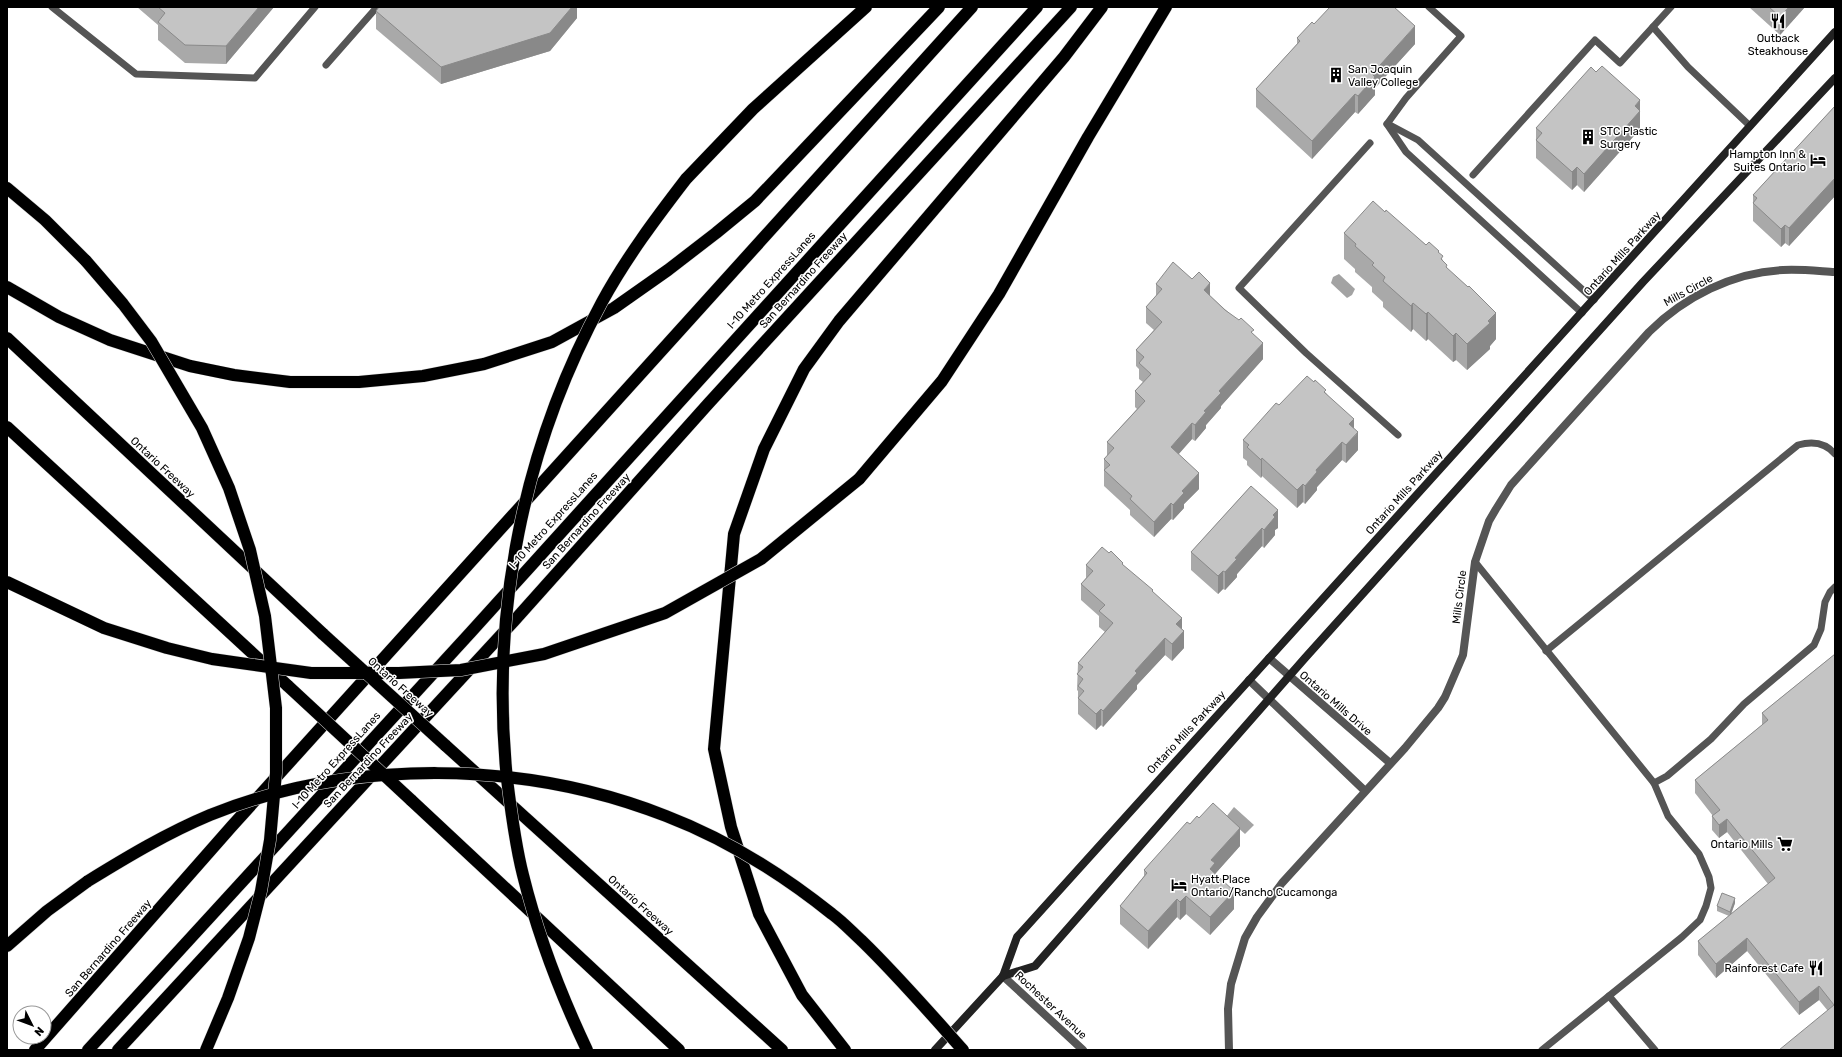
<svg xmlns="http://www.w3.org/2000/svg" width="1842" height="1057" font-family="Rubik,sans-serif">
  <rect width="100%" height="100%" fill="#fff"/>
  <!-- water -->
  <g fill="#a3a3a3">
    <polygon points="1339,274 1355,289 1352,295 1347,298 1331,283 1333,277"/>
    <polygon points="1234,807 1254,825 1245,834 1226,817"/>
  </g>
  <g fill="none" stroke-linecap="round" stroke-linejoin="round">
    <defs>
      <g id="highway">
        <polyline points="686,179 753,109 866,7"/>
        <polyline points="7,188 45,220 86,261"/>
        <polyline points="7,287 59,317 110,340 190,366 234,375 290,382 359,382 423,376 484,364 552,342 614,308 668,270 716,233 755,201 939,7"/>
        <polyline points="7,338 323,634"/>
        <polyline points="7,427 288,686"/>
        <polyline points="859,479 942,381 999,294 1088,137 1166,7"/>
        <polyline points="445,745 782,1050"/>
        <polyline points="411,800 679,1050"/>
        <polyline points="7,946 47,911 88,881"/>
        <polyline points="35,1050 232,826 972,7"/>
        <polyline points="88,1050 471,632 1037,7"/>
        <polyline points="118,1050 514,621 708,404 1071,7"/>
        <polyline points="845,1050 802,995 759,914 731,827 714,749 734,534 764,449 804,369 839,321 1064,57 1102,7"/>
      </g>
    </defs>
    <!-- highway casing -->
    <use href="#highway" stroke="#dbdbdb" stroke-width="13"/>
    <!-- lane -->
    <g stroke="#555" stroke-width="7">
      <polyline points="52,7 136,74 255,78 315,7"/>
      <polyline points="1653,27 1688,67 1750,126"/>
      <polyline points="326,65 377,7"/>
      <polyline points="1387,124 1406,152 1582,313"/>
      <polyline points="1387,124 1406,98 1461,36 1429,7"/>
      <polyline points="1388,124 1418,140 1594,300"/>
      <polyline points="1370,143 1239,288 1306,353 1398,435"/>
      <polyline points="1473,175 1595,40 1620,63 1671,7"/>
      <polyline points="1475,562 1654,783 1668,816 1699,854 1709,877 1711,888 1706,906 1700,920 1682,937 1542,1050"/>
      <path d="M1546,651L1798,445C1812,441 1825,442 1835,454"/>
      <polyline points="1654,783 1667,776 1711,739 1744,704 1814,645 1821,629 1825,602 1830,592 1835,587"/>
      <polyline points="1609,996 1655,1050"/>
    </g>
    <!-- street -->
    <g stroke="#555" stroke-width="8">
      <polyline points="1269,658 1390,763"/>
      <polyline points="1249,680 1364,790"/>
      <polyline points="1003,976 1083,1050"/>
      <path d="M1229,1050L1228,1009L1231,984L1245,938L1257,917L1282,883L1405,748L1438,708L1445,697L1463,655L1475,562L1489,521L1496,509L1511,485L1649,332C1684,297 1733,272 1783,270C1800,269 1818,271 1835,272"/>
    </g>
    <!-- secondary -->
    <g stroke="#222" stroke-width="8">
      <polyline points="1003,976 1035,966 1305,658 1643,282 1835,78"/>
      <polyline points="935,1050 1003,976 1017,937 1835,32"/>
    </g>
    <!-- highway -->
    <use href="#highway" stroke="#000" stroke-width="12"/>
    <defs>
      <g id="highway-bridge">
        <polyline points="86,261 123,304 151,341 202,428 229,488 250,550 265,616 276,708 276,773 270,840 261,891 249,938 228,998 206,1050"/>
        <polyline points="7,582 104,628 167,648 212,659 311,673 399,673 461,670 544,654 665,613 761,559 859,479"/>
        <polyline points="323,634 445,745"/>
        <polyline points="288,686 411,800"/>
        <path d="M88,881C127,857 167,833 210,815C352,758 524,760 666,816C726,839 782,874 832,914C843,922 852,932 862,941C897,975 930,1013 963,1050"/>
        <path d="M587,1050C560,993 538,936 523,875C515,844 511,811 507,779C490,613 523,448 602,302C626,258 656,218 686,179"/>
      </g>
    </defs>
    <!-- highway-bridge casing -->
    <use href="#highway-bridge" stroke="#dbdbdb" stroke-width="13" stroke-linecap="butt"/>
    <!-- highway-bridge -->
    <use href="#highway-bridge" stroke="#000" stroke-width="12"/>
  </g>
  <!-- wall -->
  <g fill="#a9a9a9">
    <polygon points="137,7 274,7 226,64 185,63 158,40 158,25"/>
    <polygon points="577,7 577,18 550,51 441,84 376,29 376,11"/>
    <polygon points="1749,7 1805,7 1780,35"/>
    <polygon points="1314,24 1415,44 1375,88 1375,95 1358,114 1355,112 1312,159 1256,107 1256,89 1297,44 1297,38"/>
    <polygon points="1596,72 1640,100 1640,129 1584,192 1577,185 1572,190 1536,158 1536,128"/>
    <polygon points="1835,106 1835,196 1789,246 1785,243 1781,247 1753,221 1753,195"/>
    <polygon points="1385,212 1426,245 1439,253 1447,268 1496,339 1490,346 1490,349 1467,370 1456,360 1453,362 1428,339 1426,341 1413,329 1411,332 1383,307 1383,302 1372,292 1372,287 1355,272 1355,269 1344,259 1344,233"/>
    <polygon points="1156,284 1210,296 1254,335 1263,359 1221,406 1221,408 1206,425 1206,428 1195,441 1192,439 1178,454 1199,489 1184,504 1184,508 1173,520 1171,519 1154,537 1130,515 1130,510 1104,486 1104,459 1107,456 1107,442 1137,409 1135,407 1135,391 1143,382 1139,379 1139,369 1136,366 1136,350 1154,330 1146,323 1146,307 1156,296"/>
    <polygon points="1314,382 1326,393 1354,428 1358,450 1346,463 1342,460 1317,487 1317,490 1305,504 1303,502 1297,508 1262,476 1261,478 1247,465 1247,461 1243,458 1243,440 1279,405"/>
    <polygon points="1251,486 1278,528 1275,530 1275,535 1264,548 1262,546 1237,574 1237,577 1225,590 1223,589 1218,594 1191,570 1191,552"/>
    <polygon points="1086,565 1123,565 1153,593 1182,629 1184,648 1172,661 1165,655 1137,685 1137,689 1103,727 1101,725 1096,730 1078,714 1078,691 1077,690 1078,663 1105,632 1099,627 1099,616 1081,600 1081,584 1086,578"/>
    <polygon points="1835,654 1835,1050 1828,1011 1819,1000 1799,1015 1747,951 1716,978 1698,955 1698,941 1729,916 1717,911 1717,906 1735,903 1731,915 1768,884 1727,832 1719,838 1712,830 1712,816 1713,816 1695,793 1695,780 1762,725 1762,713"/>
    <polygon points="1199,818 1240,846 1215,874 1234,909 1210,935 1186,914 1180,920 1177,917 1148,949 1120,924 1120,906 1144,876 1144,870 1190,824"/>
  </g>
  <!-- shaded-wall -->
  <g fill="#898989">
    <polygon points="259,7 274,7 226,64 226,46"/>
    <polygon points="572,7 577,7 577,18 550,51 441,84 441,67"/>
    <polygon points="1789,7 1805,7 1780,35 1780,17"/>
    <polygon points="1415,26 1415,44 1375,88 1375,95 1358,114 1358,96 1372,74"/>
    <polygon points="1355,94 1355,112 1312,159 1312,141"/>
    <polygon points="1640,100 1640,129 1584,192 1584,174"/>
    <polygon points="1577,167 1577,185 1572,190 1572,172"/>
    <polygon points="1835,178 1835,196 1789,246 1789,228"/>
    <polygon points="1785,225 1785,243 1781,247 1781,229"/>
    <polygon points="1210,283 1210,299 1204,290"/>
    <polygon points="1413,303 1413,329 1411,332 1411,306"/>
    <polygon points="1428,312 1428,339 1426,341 1426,314"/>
    <polygon points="1496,313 1496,339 1490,346 1490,349 1467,370 1467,344"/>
    <polygon points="1456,333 1456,360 1453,362 1453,336"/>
    <polygon points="1263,343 1263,359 1221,406 1221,408 1206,425 1206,428 1195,441 1195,425 1204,411 1219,391"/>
    <polygon points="1354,419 1354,437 1358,432 1358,450 1346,463 1346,445 1349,424"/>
    <polygon points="1192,423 1192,439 1171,463 1171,447"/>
    <polygon points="1342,442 1342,460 1317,487 1317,490 1305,504 1305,486 1316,470"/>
    <polygon points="1262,458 1262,476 1261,478 1261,460"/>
    <polygon points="1199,473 1199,489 1184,504 1184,508 1173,520 1173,505 1182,491"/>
    <polygon points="1303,484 1303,502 1297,508 1297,490"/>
    <polygon points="1171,503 1171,519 1154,537 1154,522"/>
    <polygon points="1278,510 1278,528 1275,530 1275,535 1264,548 1264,530 1273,515"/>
    <polygon points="1262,528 1262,546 1237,574 1237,577 1225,590 1225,572 1235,558"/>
    <polygon points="1223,571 1223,589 1218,594 1218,576"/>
    <polygon points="1182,618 1182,633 1184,631 1184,648 1172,661 1172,644 1176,624"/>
    <polygon points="1165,638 1165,655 1137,685 1137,689 1103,727 1103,711 1135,671"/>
    <polygon points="1101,709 1101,725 1096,730 1096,714"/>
    <polygon points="1727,819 1727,832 1719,838 1719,825"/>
    <polygon points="1240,828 1240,846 1215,874 1210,869 1211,860"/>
    <polygon points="1234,891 1234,909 1210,935 1210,917"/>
    <polygon points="1186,896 1186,914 1180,920 1180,902"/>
    <polygon points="1735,898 1735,903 1730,916 1730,912"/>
    <polygon points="1177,899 1177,917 1148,949 1148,931"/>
    <polygon points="1747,938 1747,951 1716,978 1716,964"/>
    <polygon points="1819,986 1819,1000 1799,1015 1799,1002"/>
  </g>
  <!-- building -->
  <g fill="#c4c4c4" stroke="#898989">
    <polygon points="158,7 259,7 226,46 185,45 158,22 165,13"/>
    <polygon points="379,7 572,7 550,33 441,67 376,11"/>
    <polygon points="1330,7 1394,7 1415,26 1372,74 1375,77 1358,96 1355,94 1312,141 1256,89 1300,41 1297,38 1312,22 1314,24"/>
    <polygon points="1769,7 1789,7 1780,17"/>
    <polygon points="1602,66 1640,100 1635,106 1640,111 1584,174 1577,167 1572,172 1536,140 1542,133 1536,128 1591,67 1596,72"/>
    <polygon points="1835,106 1835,178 1789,228 1785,225 1781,229 1753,203 1757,198 1753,195"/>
    <polygon points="1373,201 1385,212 1386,210 1426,245 1429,242 1439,251 1438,252 1443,256 1441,259 1447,265 1446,267 1468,287 1469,286 1496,313 1488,321 1490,323 1467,344 1456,333 1453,336 1428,312 1426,314 1413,303 1411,306 1383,281 1385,277 1372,265 1374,263 1355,246 1356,244 1344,233"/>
    <polygon points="1173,262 1192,279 1199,272 1210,283 1204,290 1225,310 1239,320 1241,318 1254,330 1251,332 1263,343 1219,391 1221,393 1204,411 1206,412 1195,425 1192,423 1171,447 1199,473 1182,491 1184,493 1173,505 1171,503 1154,522 1130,499 1132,496 1104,470 1110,465 1104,459 1114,448 1107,442 1145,401 1135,391 1151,374 1139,363 1144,357 1136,350 1162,322 1146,307 1162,289 1156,284"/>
    <polygon points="1307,376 1314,382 1315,380 1326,390 1324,392 1354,419 1349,424 1358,432 1346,445 1342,442 1316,470 1317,472 1305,486 1303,484 1297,490 1262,458 1261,460 1247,447 1249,445 1243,440 1276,403 1279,405"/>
    <polygon points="1251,486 1278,510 1273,515 1275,517 1264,530 1262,528 1235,558 1237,559 1225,572 1223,571 1218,576 1191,552"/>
    <polygon points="1102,547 1109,553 1111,551 1123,563 1122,564 1153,590 1152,591 1182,618 1176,624 1184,631 1172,644 1165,638 1135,671 1137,673 1103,711 1101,709 1096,714 1078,698 1084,691 1078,686 1083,679 1077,674 1083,667 1078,663 1113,623 1099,611 1105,605 1081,584 1093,571 1086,565"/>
    <polygon points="1835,654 1835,1050 1779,1050 1834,1005 1819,986 1799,1002 1747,938 1716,964 1698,941 1775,878 1727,819 1719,825 1712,816 1720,810 1695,780 1768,720 1762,713"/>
    <polygon points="1213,803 1240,828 1211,860 1215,863 1210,869 1234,891 1210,917 1186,896 1180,902 1177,899 1148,931 1120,906 1147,873 1144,870 1187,822 1190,824 1197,816 1199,818"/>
    <polygon points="1722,893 1735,898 1730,912 1717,906"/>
  </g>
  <!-- icons -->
  <defs>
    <symbol id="restaurant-bare" viewBox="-9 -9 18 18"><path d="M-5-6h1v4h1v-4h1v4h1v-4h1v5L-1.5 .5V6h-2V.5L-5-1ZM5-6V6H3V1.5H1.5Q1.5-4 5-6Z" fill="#000" stroke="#fff" stroke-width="2.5" paint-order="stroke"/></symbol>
    <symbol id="building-bare" viewBox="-9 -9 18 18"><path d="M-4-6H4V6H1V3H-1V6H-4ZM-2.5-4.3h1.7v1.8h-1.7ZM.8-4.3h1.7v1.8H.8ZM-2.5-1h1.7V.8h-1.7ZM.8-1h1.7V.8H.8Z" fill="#000" stroke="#fff" stroke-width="2.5" paint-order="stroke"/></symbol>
    <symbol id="hotel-bare" viewBox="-9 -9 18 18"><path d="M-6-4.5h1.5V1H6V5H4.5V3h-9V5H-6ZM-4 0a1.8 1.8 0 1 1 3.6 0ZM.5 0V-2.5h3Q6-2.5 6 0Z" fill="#000" stroke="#fff" stroke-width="2.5" paint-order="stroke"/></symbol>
    <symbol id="supermarket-bare" viewBox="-9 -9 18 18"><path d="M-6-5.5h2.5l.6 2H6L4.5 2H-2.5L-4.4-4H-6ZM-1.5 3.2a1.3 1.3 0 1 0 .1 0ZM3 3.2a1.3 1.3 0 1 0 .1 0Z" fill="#000" stroke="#fff" stroke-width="2.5" paint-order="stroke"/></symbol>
  </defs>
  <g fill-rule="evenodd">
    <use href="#restaurant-bare" x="1767" y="10" width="22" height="22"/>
    <use href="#building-bare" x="1325" y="64" width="22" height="22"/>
    <use href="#building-bare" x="1577" y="126" width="22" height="22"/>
    <use href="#hotel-bare" x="1807" y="149" width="22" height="22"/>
    <use href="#supermarket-bare" x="1774" y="833" width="22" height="22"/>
    <use href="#hotel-bare" x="1168" y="874" width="22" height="22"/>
    <use href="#restaurant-bare" x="1805" y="957" width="22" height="22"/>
  </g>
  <g text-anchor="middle" stroke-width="3" stroke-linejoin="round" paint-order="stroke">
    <!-- poi labels -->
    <g font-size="11" fill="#000" stroke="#fff" text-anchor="start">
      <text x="1778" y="42" text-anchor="middle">Outback<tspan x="1778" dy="13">Steakhouse</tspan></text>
      <text x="1348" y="73">San Joaquin<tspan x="1348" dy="13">Valley College</tspan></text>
      <text x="1600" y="135">STC Plastic<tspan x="1600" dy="13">Surgery</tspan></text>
      <text x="1806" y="158" text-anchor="end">Hampton Inn &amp;<tspan x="1806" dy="13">Suites Ontario</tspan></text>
      <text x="1773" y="848" text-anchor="end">Ontario Mills</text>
      <text x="1191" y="883">Hyatt Place<tspan x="1191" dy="13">Ontario/Rancho Cucamonga</tspan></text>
      <text x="1804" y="972" text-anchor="end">Rainforest Cafe</text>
    </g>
    <!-- street labels -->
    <g font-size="11" fill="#000" stroke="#fff">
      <text transform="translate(1622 253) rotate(-48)" y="4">Ontario Mills Parkway</text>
      <text transform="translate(771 280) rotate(-48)" y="4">I-10 Metro ExpressLanes</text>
      <text transform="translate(803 280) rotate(-48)" y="4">San Bernardino Freeway</text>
      <text transform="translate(1688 290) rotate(-29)" y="4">Mills Circle</text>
      <text transform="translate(163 467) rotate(43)" y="4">Ontario Freeway</text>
      <text transform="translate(1404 492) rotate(-48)" y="4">Ontario Mills Parkway</text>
      <text transform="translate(553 520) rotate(-48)" y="4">I-10 Metro ExpressLanes</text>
      <text transform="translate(586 521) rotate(-48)" y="4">San Bernardino Freeway</text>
      <text transform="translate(1459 597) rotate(-83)" y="4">Mills Circle</text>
      <text transform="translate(401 687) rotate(42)" y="4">Ontario Freeway</text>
      <text transform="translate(1336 703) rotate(41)" y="4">Ontario Mills Drive</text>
      <text transform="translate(1186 732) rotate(-47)" y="4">Ontario Mills Parkway</text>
      <text transform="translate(336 760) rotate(-48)" y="4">I-10 Metro ExpressLanes</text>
      <text transform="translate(368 760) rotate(-47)" y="4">San Bernardino Freeway</text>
      <text transform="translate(641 905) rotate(42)" y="4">Ontario Freeway</text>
      <text transform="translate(108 948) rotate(-49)" y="4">San Bernardino Freeway</text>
      <text transform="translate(1051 1005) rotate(43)" y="4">Rochester Avenue</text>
    </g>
  </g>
  <!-- border -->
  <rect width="1842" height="1057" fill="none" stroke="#000000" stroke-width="16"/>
  <!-- north arrow -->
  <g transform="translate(32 1025) rotate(132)"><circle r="19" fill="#ffffff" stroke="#999999"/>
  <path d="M0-3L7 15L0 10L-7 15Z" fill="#000000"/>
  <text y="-6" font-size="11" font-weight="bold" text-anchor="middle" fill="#000000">N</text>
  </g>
</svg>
